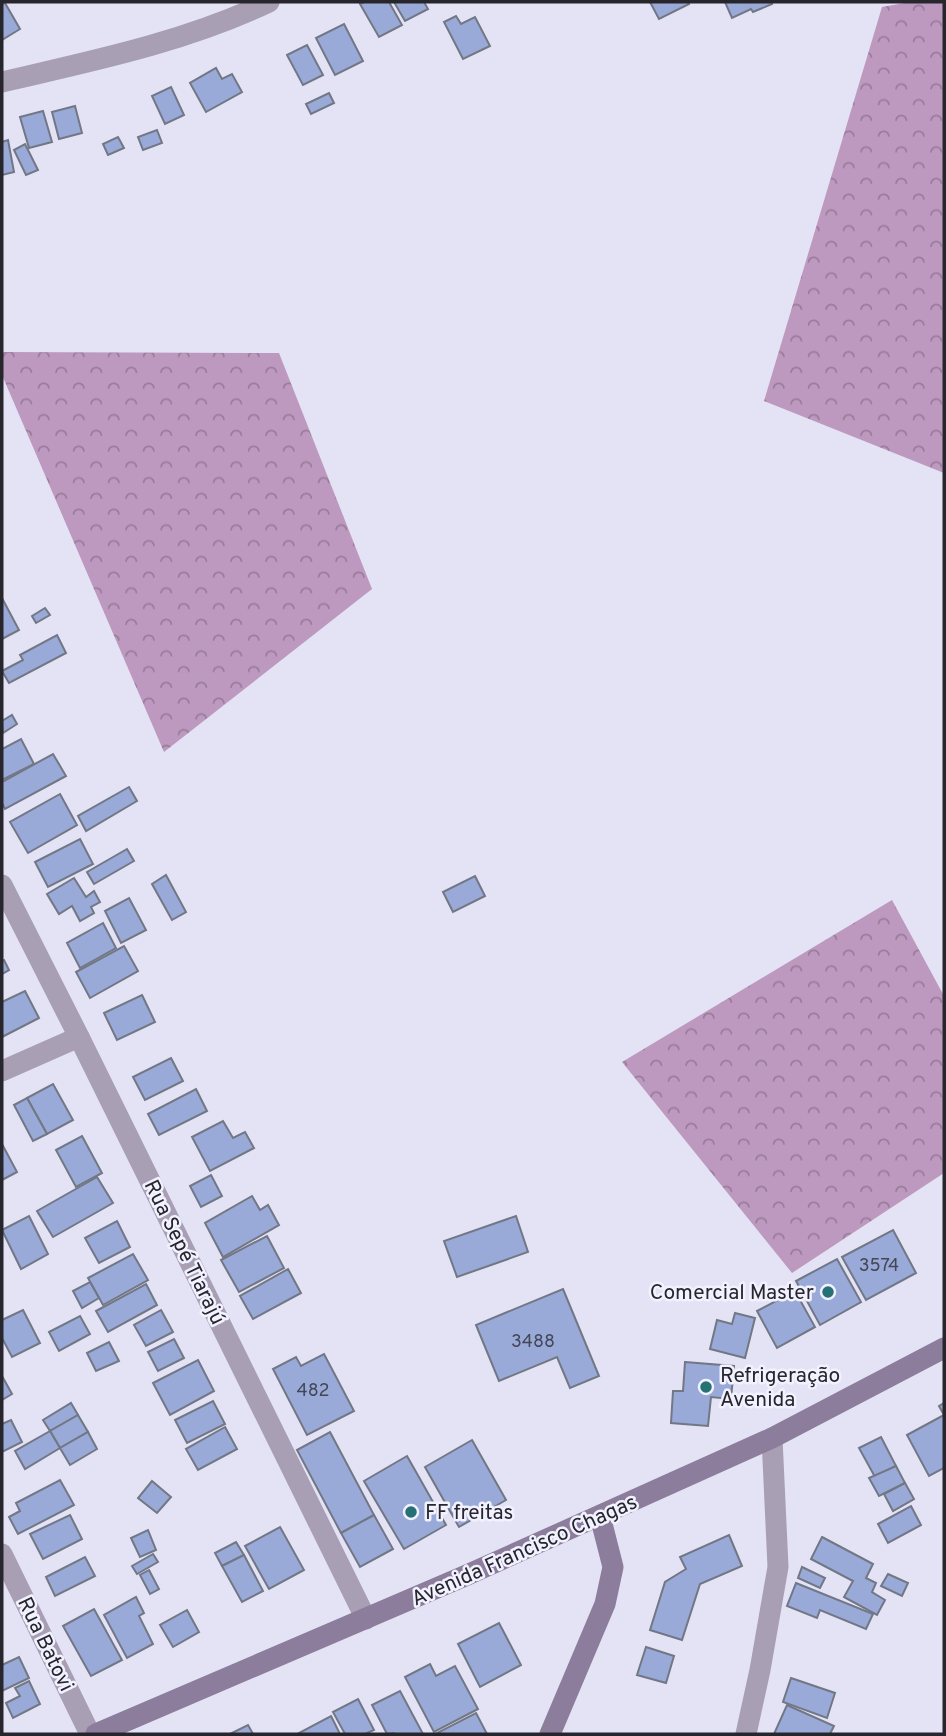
<svg xmlns="http://www.w3.org/2000/svg" width="946" height="1736" font-family="Overpass,sans-serif">
  <defs>
    <pattern id="forest-crowns" width="20" height="18" patternUnits="userSpaceOnUse" patternTransform="scale(1.75)"><rect width="20" height="18" fill="#bd98bf"/><path d="M2 6a3 3 0 1 1 6 0M12 15a3 3 0 1 1 6 0" fill="none" stroke="#997c9b"/></pattern>
  </defs>
  <rect width="100%" height="100%" fill="#e4e3f5"/>
  <!-- forest -->
  <g fill="url(#forest-crowns)">
    <polygon points="910,2 944,2 944,473 764,401 882,7"/>
    <polygon points="2,352 279,353 372,589 164,752 2,375"/>
    <polygon points="892,900 944,996 944,1173 792,1273 622,1062"/>
  </g>
  <!-- building -->
  <g fill="#9aaad8" stroke="#727785" stroke-width="2">
    <polygon points="364,2 389,2 402,25 379,37 360,4"/>
    <polygon points="394,2 424,2 428,9 405,21"/>
    <polygon points="650,2 688,2 689,4 659,19"/>
    <polygon points="725,2 771,2 772,4 753,12 751,9 732,18"/>
    <polygon points="5,3 20,29 2,40 2,4"/>
    <polygon points="456,16 461,24 475,17 490,46 463,59 444,22"/>
    <polygon points="344,24 363,61 335,75 316,38"/>
    <polygon points="307,45 323,75 303,85 287,55"/>
    <polygon points="216,68 222,79 232,74 242,92 206,112 190,83"/>
    <polygon points="171,87 184,115 165,124 152,96"/>
    <polygon points="329,93 334,103 311,114 306,104"/>
    <polygon points="75,106 82,133 59,139 52,112"/>
    <polygon points="43,111 52,142 29,148 20,117"/>
    <polygon points="157,130 162,143 143,150 138,137"/>
    <polygon points="118,137 124,148 108,155 103,144"/>
    <polygon points="8,140 14,172 2,175 2,142"/>
    <polygon points="25,144 38,170 26,175 14,150"/>
    <polygon points="2,598 19,630 2,639"/>
    <polygon points="45,608 50,615 36,623 32,616"/>
    <polygon points="57,635 66,653 9,683 2,671 23,660 20,655"/>
    <polygon points="12,715 17,724 3,733 2,721"/>
    <polygon points="21,739 34,764 2,780 2,749"/>
    <polygon points="53,754 66,776 5,809 2,803 2,782"/>
    <polygon points="129,787 137,801 86,831 78,816"/>
    <polygon points="60,794 77,825 28,853 10,822"/>
    <polygon points="80,839 93,864 48,887 35,862"/>
    <polygon points="127,849 134,861 94,884 87,872"/>
    <polygon points="166,875 186,912 172,920 152,884"/>
    <polygon points="475,876 485,896 453,912 443,892"/>
    <polygon points="74,878 86,897 94,891 100,902 91,907 94,913 80,921 72,906 59,914 47,894"/>
    <polygon points="129,898 146,930 121,943 105,911"/>
    <polygon points="103,923 116,948 80,968 67,943"/>
    <polygon points="124,946 138,971 90,998 76,972"/>
    <polygon points="4,960 9,970 2,974 2,961"/>
    <polygon points="25,991 39,1018 2,1037 2,1002"/>
    <polygon points="142,995 155,1022 117,1040 104,1013"/>
    <polygon points="171,1058 183,1081 145,1100 133,1077"/>
    <polygon points="53,1084 73,1120 47,1134 27,1098"/>
    <polygon points="196,1089 207,1111 159,1135 148,1114"/>
    <polygon points="27,1098 47,1134 33,1141 14,1105"/>
    <polygon points="223,1121 233,1138 245,1132 254,1148 210,1171 192,1137"/>
    <polygon points="82,1136 102,1173 76,1187 56,1150"/>
    <polygon points="2,1144 17,1172 2,1180"/>
    <polygon points="211,1175 222,1196 201,1207 190,1186"/>
    <polygon points="97,1177 113,1203 53,1237 37,1211"/>
    <polygon points="252,1196 260,1210 268,1205 279,1225 223,1257 205,1223"/>
    <polygon points="29,1216 48,1254 21,1269 2,1230"/>
    <polygon points="516,1216 528,1252 457,1277 444,1241"/>
    <polygon points="117,1221 130,1247 99,1263 85,1238"/>
    <polygon points="893,1230 916,1273 866,1300 842,1257"/>
    <polygon points="267,1236 284,1268 239,1292 221,1260"/>
    <polygon points="133,1254 148,1280 103,1305 88,1278"/>
    <polygon points="837,1259 861,1302 820,1325 796,1281"/>
    <polygon points="288,1269 301,1293 253,1319 240,1296"/>
    <polygon points="90,1282 99,1298 82,1308 73,1291"/>
    <polygon points="146,1284 157,1305 108,1332 96,1311"/>
    <polygon points="563,1289 599,1376 570,1388 557,1357 499,1381 476,1325"/>
    <polygon points="795,1291 815,1327 777,1348 757,1311"/>
    <polygon points="23,1310 40,1343 12,1357 2,1338 2,1320"/>
    <polygon points="161,1310 173,1332 146,1346 134,1325"/>
    <polygon points="735,1313 755,1318 745,1358 710,1349 717,1320 732,1324"/>
    <polygon points="80,1316 90,1334 59,1351 49,1332"/>
    <polygon points="174,1339 184,1358 158,1371 148,1352"/>
    <polygon points="109,1342 119,1361 96,1371 87,1353"/>
    <polygon points="324,1354 354,1411 307,1435 273,1369 296,1357 301,1366"/>
    <polygon points="198,1360 214,1391 170,1415 153,1383"/>
    <polygon points="685,1362 734,1366 731,1399 711,1397 708,1426 671,1423 673,1391 683,1391"/>
    <polygon points="2,1376 12,1394 2,1400"/>
    <polygon points="213,1401 225,1424 187,1443 175,1420"/>
    <polygon points="71,1403 78,1415 50,1431 43,1420"/>
    <polygon points="944,1403 944,1468 929,1476 907,1435 944,1415 939,1406"/>
    <polygon points="78,1415 88,1432 60,1448 50,1431"/>
    <polygon points="11,1420 22,1442 2,1452 2,1424"/>
    <polygon points="225,1427 237,1449 198,1470 186,1449"/>
    <polygon points="50,1431 60,1448 25,1469 15,1451"/>
    <polygon points="88,1432 97,1449 70,1465 60,1448"/>
    <polygon points="330,1432 374,1515 341,1533 297,1450"/>
    <polygon points="881,1437 896,1466 875,1477 859,1448"/>
    <polygon points="472,1440 506,1500 459,1527 425,1467"/>
    <polygon points="407,1456 446,1525 404,1549 364,1481"/>
    <polygon points="896,1466 905,1483 879,1496 869,1478"/>
    <polygon points="60,1480 74,1505 18,1534 9,1517 20,1511 16,1503"/>
    <polygon points="152,1481 171,1497 157,1513 138,1498"/>
    <polygon points="905,1483 914,1499 893,1511 884,1494"/>
    <polygon points="911,1506 921,1525 888,1543 878,1524"/>
    <polygon points="70,1515 82,1539 43,1559 30,1534"/>
    <polygon points="374,1515 393,1549 360,1567 341,1533"/>
    <polygon points="280,1527 304,1570 269,1589 245,1546"/>
    <polygon points="148,1530 156,1550 140,1557 131,1538"/>
    <polygon points="729,1535 742,1566 700,1584 682,1640 650,1630 665,1582 686,1569 680,1557"/>
    <polygon points="822,1537 873,1564 866,1578 876,1583 872,1592 885,1600 877,1615 844,1597 853,1581 811,1559"/>
    <polygon points="236,1542 244,1555 222,1566 215,1553"/>
    <polygon points="153,1554 158,1562 137,1574 132,1566"/>
    <polygon points="244,1555 263,1591 242,1602 222,1566"/>
    <polygon points="85,1557 95,1576 55,1596 46,1577"/>
    <polygon points="802,1567 825,1578 820,1588 798,1578"/>
    <polygon points="149,1570 159,1589 150,1594 140,1575"/>
    <polygon points="888,1574 908,1583 902,1596 881,1586"/>
    <polygon points="796,1583 873,1614 866,1629 820,1610 817,1618 787,1606"/>
    <polygon points="136,1597 144,1613 139,1616 153,1644 127,1658 104,1615"/>
    <polygon points="94,1609 122,1660 91,1676 63,1626"/>
    <polygon points="187,1610 199,1632 173,1647 160,1625"/>
    <polygon points="499,1623 521,1665 480,1687 458,1644"/>
    <polygon points="646,1647 674,1656 666,1683 637,1675"/>
    <polygon points="19,1657 29,1678 2,1691 2,1665"/>
    <polygon points="430,1664 436,1676 455,1666 478,1709 434,1732 405,1677"/>
    <polygon points="791,1678 835,1693 827,1718 783,1702"/>
    <polygon points="29,1681 40,1704 13,1718 6,1703 20,1696 15,1688"/>
    <polygon points="400,1691 423,1734 395,1734 394,1733 387,1734 372,1705"/>
    <polygon points="358,1699 374,1730 365,1734 345,1734 333,1712"/>
    <polygon points="787,1705 834,1726 830,1734 774,1734"/>
    <polygon points="476,1713 487,1734 437,1734 437,1733"/>
    <polygon points="331,1716 340,1734 300,1734 299,1733"/>
    <polygon points="248,1725 253,1734 230,1734"/>
  </g>
  <g fill="none" stroke-linecap="round" stroke-linejoin="round">
    <!-- street -->
    <g stroke="#a99fb4" stroke-width="21">
      <path d="M2,82C92,61 185,42 269,2"/>
      <polyline points="2,885 79,1037 366,1619"/>
      <polyline points="2,1071 79,1037"/>
      <polyline points="2,1554 90,1734"/>
      <polyline points="746,1734 760,1670 778,1567 772,1438"/>
    </g>
    <!-- secondary -->
    <g stroke="#8b7d9b" stroke-width="21">
      <polyline points="96,1734 467,1575 772,1438 944,1348"/>
      <polyline points="550,1734 605,1604 613,1567 600,1516"/>
    </g>
  </g>
  <!-- markers -->
  <g fill="#267174" stroke="#f2f1ff" stroke-width="2.5">
    <circle cx="828" cy="1292" r="7"/>
    <circle cx="706" cy="1387" r="7"/>
    <circle cx="411" cy="1512" r="7"/>
  </g>
  <g text-anchor="middle" stroke-width="5" stroke-linejoin="round" paint-order="stroke">
    <!-- number labels -->
    <g font-size="18" fill="#434757">
      <text x="879" y="1271">3574</text>
      <text x="533" y="1347">3488</text>
      <text x="313" y="1396">482</text>
    </g>
    <!-- street labels -->
    <g font-size="21" fill="#26262c" stroke="#f2f1ff">
      <text transform="translate(185 1252) rotate(64)" y="7">Rua Sepé Tiarajú</text>
      <text transform="translate(524 1550) rotate(-24)" y="7">Avenida Francisco Chagas</text>
      <text transform="translate(46 1644) rotate(64)" y="7">Rua Batovi</text>
    </g>
    <!-- poi labels -->
    <g font-size="21" fill="#26262c" stroke="#f2f1ff" text-anchor="start">
      <text x="814" y="1299" text-anchor="end">Comercial Master</text>
      <text x="720" y="1382">Refrigeração<tspan x="720" dy="24">Avenida</tspan></text>
      <text x="425" y="1519">FF freitas</text>
    </g>
  </g>
  <!-- border -->
  <rect width="946" height="1736" fill="none" stroke="#26262c" stroke-width="7"/>
</svg>
